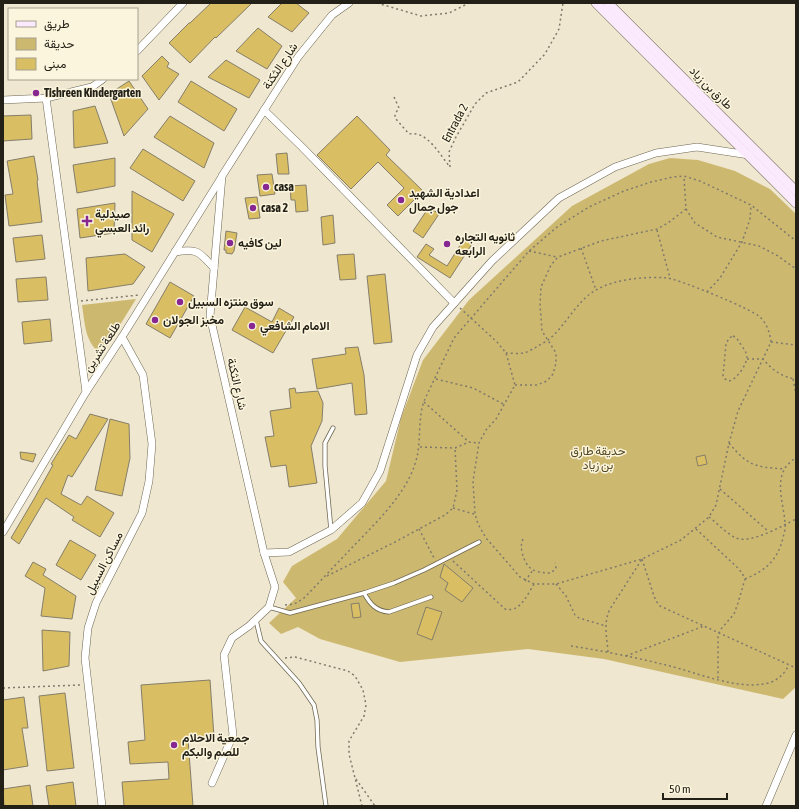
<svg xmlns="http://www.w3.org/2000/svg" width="799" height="809" font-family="'Asap Condensed',Vazirmatn,sans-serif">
  <rect width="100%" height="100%" fill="#efe7d0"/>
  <!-- green -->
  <g fill="#cdb870">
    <polygon points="670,158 698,160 735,171 770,189 796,214 796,687 783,699 604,659 528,649 400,662 320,639 298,627 281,634 269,623 296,598 283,582 292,566 337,539 386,481 401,418 423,360 469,300 572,206 649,164"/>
    <path d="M136,299L102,354C85,344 85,324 82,305Z"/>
  </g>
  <!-- building -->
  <g fill="#d9be63" stroke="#857e69">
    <polygon points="211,3 252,3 216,38 215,37 190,63 169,43 189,23 190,23"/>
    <polygon points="282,3 296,3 309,13 292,32 268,17"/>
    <polygon points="258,28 282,46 267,69 236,51"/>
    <polygon points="162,56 169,63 167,67 179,74 159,100 142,76"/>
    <polygon points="226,60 260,80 249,98 208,77"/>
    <polygon points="129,81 148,109 124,136 109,94"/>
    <polygon points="191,81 237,109 224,131 178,102"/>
    <polygon points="95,106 108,143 74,148 73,111"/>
    <polygon points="31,115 32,139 3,141 3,116"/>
    <polygon points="170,116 214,143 204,168 154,137"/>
    <polygon points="357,116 390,150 386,155 423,191 398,216 387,205 404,188 378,162 351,189 317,155"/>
    <polygon points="143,149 195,181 183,201 130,168"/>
    <polygon points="287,153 289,174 278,174 276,154"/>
    <polygon points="34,156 38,180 37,181 42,222 9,226 5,195 13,194 7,161"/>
    <polygon points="115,158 115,186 77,193 73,165"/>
    <polygon points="272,174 275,194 260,196 257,175"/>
    <polygon points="306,185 308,211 296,212 295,200 291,200 290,186"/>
    <polygon points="132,191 174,214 152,252 132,240"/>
    <polygon points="257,197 260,218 249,219 245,198"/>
    <polygon points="115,203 114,233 80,238 77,209"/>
    <polygon points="429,207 439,214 423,238 413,231"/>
    <polygon points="333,215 335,243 323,245 321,217"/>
    <polygon points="226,231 237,233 234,251 232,254 226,253 226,250 224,250"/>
    <polygon points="42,235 45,259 16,262 13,238"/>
    <polygon points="464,239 472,244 450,278 417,257 426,244 434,249 429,255 447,266"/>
    <polygon points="125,254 145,267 133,284 88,291 86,258"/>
    <polygon points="354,254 356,279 340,280 337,255"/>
    <polygon points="385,274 392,342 374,344 367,276"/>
    <polygon points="46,277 48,300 18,302 16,279"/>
    <polygon points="170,282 194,296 170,338 146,324"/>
    <polygon points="245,307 272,322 279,308 294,317 273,353 232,330"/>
    <polygon points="50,319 52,341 24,344 22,322"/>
    <polygon points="358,347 364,375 367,414 355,415 352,383 317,389 312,359 346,354 345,348"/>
    <polygon points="295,388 296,393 318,391 323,403 322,421 311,446 317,483 289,487 286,465 271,467 265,437 274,436 270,411 291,408 289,389"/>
    <polygon points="90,414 108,419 72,477 68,475 61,494 81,505 87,496 114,513 100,537 72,520 74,517 46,498 19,544 11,538 34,499 53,465 51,464 69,435 76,439"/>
    <polygon points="110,419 129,424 130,458 122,496 95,490"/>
    <polygon points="20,452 36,454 33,462 21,459"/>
    <polygon points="705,455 707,464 698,466 696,457"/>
    <polygon points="70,540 96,555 81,580 56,565"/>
    <polygon points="33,562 46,569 43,575 76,596 72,619 41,616 45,588 25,576"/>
    <polygon points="444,564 473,588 462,602 445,590 448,583 440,577"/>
    <polygon points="359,603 361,617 353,618 351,604"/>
    <polygon points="426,607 442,612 432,640 417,634"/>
    <polygon points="42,630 70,632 69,666 43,671"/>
    <polygon points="210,680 214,737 188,739 193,806 124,806 122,782 169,779 168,762 130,764 128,742 145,740 141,685"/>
    <polygon points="65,693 74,768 47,771 39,696"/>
    <polygon points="24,697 28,728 22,728 28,766 3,770 3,700"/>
    <polygon points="73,782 76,806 49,806 46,786"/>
    <polygon points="30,785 33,806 4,806 3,789"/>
  </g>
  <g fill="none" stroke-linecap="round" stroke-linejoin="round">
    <defs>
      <g id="lane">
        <polyline points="331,530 325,466 325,443 333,428"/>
        <path d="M364,593C370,604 376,611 389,612L431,597"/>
        <polyline points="269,607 290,613 364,593 394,583 424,570 479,542"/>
        <polyline points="256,620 261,641 299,683 314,705 317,720 318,747 326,806"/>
      </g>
      <g id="street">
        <polyline points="137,51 183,3"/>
        <polyline points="46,98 86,392"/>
        <polyline points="3,100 46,98 92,87 103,79"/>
        <polyline points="264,110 302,147 454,303"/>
        <path d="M175,252C198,248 199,252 214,268"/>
        <polyline points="3,532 86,392 122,337 221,178"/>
        <polyline points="264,553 289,552 331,530 362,503 380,471 417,355 433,327 492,261 559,198 615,167 656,153 697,147 749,155"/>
        <polyline points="212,783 233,735 224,655 232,638 249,626 269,607 275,587 264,553 210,316 222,176 298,57 332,15 349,3"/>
        <polyline points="102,806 85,658 88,628 96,603 142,513 149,481 152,444 143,375 122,337"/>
        <polyline points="766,806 796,735"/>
      </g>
      <g id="secondary">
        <polyline points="596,3 796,203"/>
        <polyline points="608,3 796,191"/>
      </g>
    </defs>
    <!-- lane casing -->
    <use href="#lane" stroke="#6d6752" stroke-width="5"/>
    <!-- street casing -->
    <use href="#street" stroke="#6d6752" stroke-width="8"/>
    <!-- secondary casing -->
    <use href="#secondary" stroke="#6d6752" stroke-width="10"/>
    <!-- path -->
    <g stroke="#7f7a6b" stroke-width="1.5" stroke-dasharray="2 3" stroke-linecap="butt">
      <polyline points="377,3 421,16 449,13 469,3"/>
      <path d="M394,97L399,108L395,114V118L409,134C427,130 440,155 450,167L449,152L456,137L475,104L486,93L518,82L545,54L559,29L563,3"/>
      <polyline points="686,209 695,223 717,237 759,246 778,256 796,269"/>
      <polyline points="657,230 670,278"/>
      <polyline points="581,248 596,290"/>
      <polyline points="529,251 557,257"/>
      <polyline points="707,292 720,278 742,242 750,219 751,205"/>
      <polyline points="81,301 139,295"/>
      <path d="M460,308L497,342L506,353L515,385L496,419L486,430L479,443L473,481L475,514L478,524L486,538L520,577L534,584H556L642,559L681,540L709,517L716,505L729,443L738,411L771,342C770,333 767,324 760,317C752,309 680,280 668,278C646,276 615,279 596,290C576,301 566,326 548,340C544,343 539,345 535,348C532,349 528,352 524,353C518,354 511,353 506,353"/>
      <path d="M733,336C737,338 739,341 741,345C744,349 746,352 747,356C747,365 737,379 729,381L725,379L723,376L726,344L729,338Z"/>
      <polyline points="771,342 796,345"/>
      <path d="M747,359H763C772,370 782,377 796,379"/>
      <polyline points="436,379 473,388 505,405"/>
      <polyline points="793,379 796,394"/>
      <polyline points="515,385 537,385 547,381 553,374 556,363 556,353 542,331 540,304 541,287 551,265 558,257 601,241 657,229 668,223 686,209 684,177"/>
      <polyline points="424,402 469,442"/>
      <path d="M729,443C748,466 755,467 784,469"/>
      <polyline points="420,447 455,448 469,442 479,443"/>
      <polyline points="720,489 768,531"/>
      <polyline points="453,508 474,514"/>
      <path d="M709,517C717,523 727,534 736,538C751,544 782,526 796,519"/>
      <polyline points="419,529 434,558"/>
      <polyline points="696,529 738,568 742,573 745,579 738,603 734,614 721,629 718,635 718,679"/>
      <path d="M523,539C521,544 521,547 522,552C526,569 534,573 551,573L556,568L555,563"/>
      <polyline points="642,559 654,596 656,601 660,606 796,668"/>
      <path d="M453,561L505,609C520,613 527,595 534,584"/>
      <polyline points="327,576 395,542 445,515 453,508 457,490 455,448"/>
      <path d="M745,579C766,570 777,561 783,538C784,533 786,528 785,523C784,506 776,486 784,470C786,465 792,461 796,457"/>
      <polyline points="525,581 533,570"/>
      <polyline points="556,584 566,596 575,615 579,618 606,626"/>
      <path d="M285,605L294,604L303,599C318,584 332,568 347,553C371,527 404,498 415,464C422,444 417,422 424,401L454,338L529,251L557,227L589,207L624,191L651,182L673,177L684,176L700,181L751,205L796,241"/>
      <path d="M571,646C604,651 638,658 670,666C697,673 736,689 763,684C775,683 784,675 789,665"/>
      <path d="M608,652C607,637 603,623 610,609L642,559"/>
      <polyline points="626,656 704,626"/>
      <polyline points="285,658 295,657 348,671 355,676 363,690 366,705 364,716 349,741 349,754 362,806"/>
      <polyline points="3,688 80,685"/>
      <polyline points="356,779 375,806"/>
    </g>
    <!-- lane -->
    <use href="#lane" stroke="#fff" stroke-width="3.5"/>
    <!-- street -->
    <use href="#street" stroke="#fff" stroke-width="7"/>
    <!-- secondary -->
    <use href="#secondary" stroke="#fbeafd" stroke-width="9"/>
  </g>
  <!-- markers -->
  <g fill="#872791" stroke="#fcf5dd" stroke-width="1.5">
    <circle cx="36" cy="93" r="4"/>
    <circle cx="266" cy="187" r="4"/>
    <circle cx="401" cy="200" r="4"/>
    <circle cx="253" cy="208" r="4"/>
    <path d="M85 215h4v4h4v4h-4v4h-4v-4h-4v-4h4z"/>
    <circle cx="230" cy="243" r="4"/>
    <circle cx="447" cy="244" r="4"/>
    <circle cx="180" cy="302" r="4"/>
    <circle cx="155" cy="320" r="4"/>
    <circle cx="252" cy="326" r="4"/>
    <circle cx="174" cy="745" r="4"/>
  </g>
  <g text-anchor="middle" stroke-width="3" stroke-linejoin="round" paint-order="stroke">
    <!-- street labels -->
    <g font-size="12" fill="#232017" stroke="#fcf5dd">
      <text transform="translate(280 66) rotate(-56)" y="4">شارع الثكنة</text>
      <text transform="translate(711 88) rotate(45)" y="4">طارق بن زياد</text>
      <text transform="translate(455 123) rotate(-62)" y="4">Entrada 2</text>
      <text transform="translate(102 347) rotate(-57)" y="4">طلعة تشرين</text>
      <text transform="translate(237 384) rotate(77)" y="4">شارع الثكنة</text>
      <text transform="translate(104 563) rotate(-63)" y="4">مساكن السبيل</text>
    </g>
    <!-- poi labels -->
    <g font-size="12" font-weight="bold" fill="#232017" stroke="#fcf5dd" text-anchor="start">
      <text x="44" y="97">Tishreen Kindergarten</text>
      <text x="274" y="191">casa</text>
      <text x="409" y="197">اعدادية الشهيد<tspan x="409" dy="14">جول جمال</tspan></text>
      <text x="261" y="212">casa 2</text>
      <text x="95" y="218">صيدلية<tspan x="95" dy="14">رائد العبسي</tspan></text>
      <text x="455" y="241">ثانويه التجاره<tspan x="455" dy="14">الرابعه</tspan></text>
      <text x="238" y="247">لين كافيه</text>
      <text x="188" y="306">سوق منتزه السبيل</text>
      <text x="163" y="324">مخبز الجولان</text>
      <text x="260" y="330">الامام الشافعي</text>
      <text x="182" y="742">جمعية الاحلام<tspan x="182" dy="14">للصم والبكم</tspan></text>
    </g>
    <!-- park labels -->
    <g font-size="12" fill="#524720" stroke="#fcf5dd">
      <text x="598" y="455">حديقة طارق<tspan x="598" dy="14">بن زياد</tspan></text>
    </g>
  </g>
  <!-- border -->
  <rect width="799" height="809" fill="none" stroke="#232017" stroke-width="8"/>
  <!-- legend -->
  <rect x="8" y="8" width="130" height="72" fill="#fcf5dd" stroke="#a5a08e"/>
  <rect x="16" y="21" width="20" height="6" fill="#fbeafd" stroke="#a5a08e"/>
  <text x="44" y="28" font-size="12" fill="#232017">طريق</text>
  <rect x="16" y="38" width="20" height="12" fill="#cdb870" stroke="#a5a08e"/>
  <text x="44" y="48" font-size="12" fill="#232017">حديقة</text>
  <rect x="16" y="58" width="20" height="12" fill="#d9be63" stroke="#a5a08e"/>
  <text x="44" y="68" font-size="12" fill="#232017">مبنى</text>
  <!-- scale -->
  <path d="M663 793v6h64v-6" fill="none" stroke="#232017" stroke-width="2"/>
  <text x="669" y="793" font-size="12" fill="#232017" stroke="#fcf5dd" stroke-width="3" paint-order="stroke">50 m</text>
</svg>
